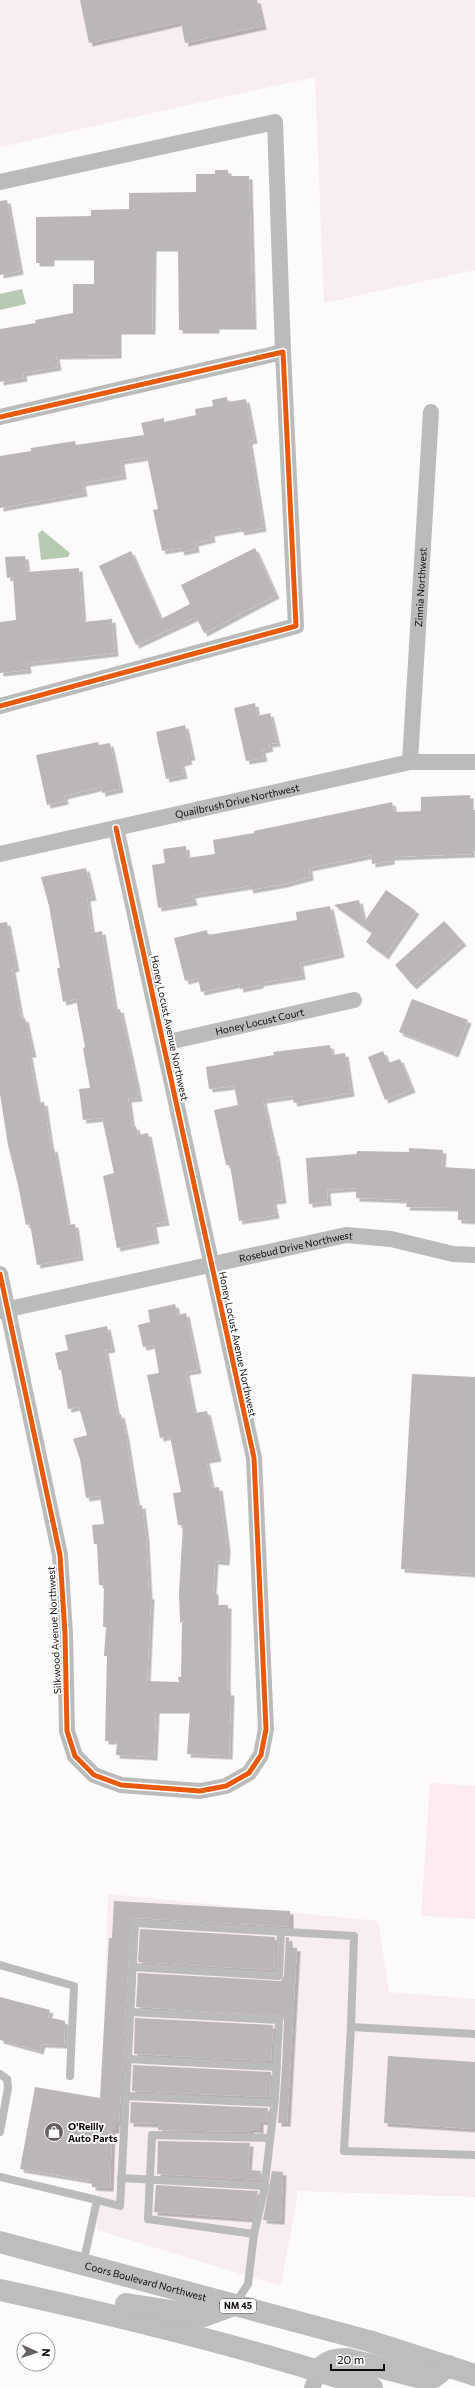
<svg xmlns="http://www.w3.org/2000/svg" width="475" height="2388" font-family="Commissioner,sans-serif">
  <defs>
    <filter id="shadow"><feDropShadow dx="3.5" dy="3.5" stdDeviation="0" flood-color="#0004"/></filter>
  </defs>
  <rect width="100%" height="100%" fill="#fcfafb"/>
  <!-- built -->
  <g fill="#f8edf0">
    <polygon points="0,0 475,0 475,270 324,303 315,77 0,147"/>
    <polygon points="108,1894 378,1921 389,1992 475,1999 475,2197 298,2191 281,2286 97,2230"/>
  </g>
  <!-- green -->
  <polygon fill="#fcebef" points="430,1783 475,1786 475,1919 421,1916"/>
  <!-- water -->
  <g fill="#b7cab2">
    <polygon points="22,289 26,304 0,310 0,294"/>
    <polygon points="42,530 70,553 68,557 41,560 38,534"/>
  </g>
  <!-- building -->
  <g fill="#bbb7b8" filter="url(#shadow)">
    <polygon points="80,0 257,0 263,26 185,43 181,22 89,43"/>
    <polygon points="215,170 228,170 229,176 249,176 253,326 216,326 216,330 179,330 178,248 153,248 152,331 118,331 118,355 56,356 58,367 23,373 24,378 0,382 0,329 36,323 35,320 73,313 73,284 94,284 94,257 51,257 51,263 36,263 36,217 91,216 91,210 129,209 129,193 196,192 196,174 215,174"/>
    <polygon points="7,200 20,271 0,275 0,201"/>
    <polygon points="227,397 228,402 246,399 254,440 249,441 263,528 241,532 240,528 211,533 212,539 195,543 196,549 181,552 180,548 162,551 153,510 158,509 147,457 121,461 123,476 82,483 84,493 0,508 0,456 31,451 31,448 75,441 76,445 144,435 141,423 164,418 164,422 196,415 195,409 213,406 212,400"/>
    <polygon points="255,548 276,595 204,633 196,617 136,645 99,566 131,551 161,619 190,604 181,585"/>
    <polygon points="25,556 27,572 79,568 83,622 112,619 115,653 27,663 28,670 0,673 0,622 16,620 13,577 7,578 5,557"/>
    <polygon points="255,703 257,716 270,713 277,743 269,744 270,748 262,750 264,758 246,761 234,708"/>
    <polygon points="185,725 192,757 188,757 189,761 181,763 184,775 166,779 156,732"/>
    <polygon points="98,742 99,745 110,743 120,789 102,793 101,787 64,796 65,801 47,805 36,755"/>
    <polygon points="470,795 470,810 475,810 475,847 471,847 471,854 391,857 391,861 372,864 371,855 309,868 310,877 284,884 250,890 249,886 192,895 194,902 158,908 152,865 165,863 163,849 186,846 187,858 215,854 213,840 254,833 254,831 392,802 394,812 421,811 421,797"/>
    <polygon points="86,868 93,897 87,898 92,933 102,931 115,1010 120,1009 136,1082 139,1098 128,1099 132,1127 136,1126 138,1135 148,1133 166,1222 153,1224 156,1240 117,1248 103,1176 114,1173 102,1118 83,1120 79,1089 90,1088 83,1048 85,1047 76,999 63,1002 57,968 60,968 49,906 41,877"/>
    <polygon points="386,890 416,911 385,956 366,942 372,933 334,905 359,900 364,922"/>
    <polygon points="330,906 341,954 300,963 302,976 260,983 260,985 240,989 239,984 201,992 198,978 185,981 174,938 207,930 208,935 297,920 296,912"/>
    <polygon points="444,921 463,942 413,986 395,965"/>
    <polygon points="7,922 16,968 12,969 21,1019 25,1018 33,1054 29,1054 38,1103 44,1102 51,1149 54,1148 68,1225 75,1224 80,1257 37,1265 30,1224 26,1225 18,1185 8,1145 0,1094 0,923"/>
    <polygon points="412,999 468,1020 455,1054 399,1032"/>
    <polygon points="330,1045 332,1055 345,1053 351,1093 294,1103 292,1096 263,1100 275,1153 276,1153 283,1200 273,1201 276,1215 239,1221 230,1165 226,1165 214,1110 238,1105 234,1086 209,1089 206,1067 274,1055 273,1052"/>
    <polygon points="383,1051 388,1063 400,1059 412,1089 385,1100 368,1057"/>
    <polygon points="409,1148 443,1150 442,1167 475,1169 475,1221 458,1220 458,1208 406,1207 407,1200 356,1198 356,1188 327,1190 328,1202 309,1204 306,1158 357,1154 357,1151 409,1152"/>
    <polygon points="175,1304 178,1315 186,1313 198,1370 186,1372 194,1413 207,1411 218,1458 206,1460 212,1488 219,1487 227,1547 226,1562 215,1561 213,1591 215,1591 215,1605 228,1605 227,1692 231,1692 229,1756 187,1754 190,1710 156,1710 154,1757 116,1755 117,1741 105,1741 107,1656 104,1656 106,1627 103,1627 104,1585 99,1585 97,1544 94,1544 92,1525 104,1524 100,1496 86,1498 80,1459 73,1439 87,1435 79,1407 68,1409 61,1370 59,1370 55,1353 68,1350 65,1335 107,1326 112,1349 105,1350 117,1415 121,1414 126,1437 137,1506 142,1505 146,1538 149,1596 151,1596 147,1681 179,1682 178,1677 181,1677 182,1622 180,1622 179,1592 183,1525 178,1525 173,1493 181,1492 170,1436 160,1438 147,1375 159,1373 154,1345 143,1347 138,1325 150,1322 148,1310"/>
    <polygon points="412,1374 475,1377 475,1574 401,1569"/>
    <polygon points="114,1901 290,1911 290,1927 135,1918 131,1920 119,2122 116,2122 116,2130 112,2130 110,2188 92,2187 92,2181 20,2169 35,2087 100,2098 109,1938 112,1938"/>
    <polygon points="140,1929 275,1937 274,1970 138,1962"/>
    <polygon points="286,1937 289,1938 289,1947 297,1948 287,2123 278,2123 282,2067 284,2020 282,2016 136,2007 138,1973 281,1981 284,1976"/>
    <polygon points="0,1997 50,2010 48,2017 65,2021 64,2045 42,2044 40,2051 0,2040"/>
    <polygon points="135,2018 273,2025 271,2061 134,2054"/>
    <polygon points="388,2056 475,2062 475,2129 384,2123"/>
    <polygon points="133,2065 271,2072 270,2097 132,2091"/>
    <polygon points="131,2102 268,2108 267,2122 260,2121 260,2130 251,2129 251,2132 158,2130 159,2124 130,2123"/>
    <polygon points="158,2141 250,2143 248,2170 261,2171 260,2180 157,2174"/>
    <polygon points="272,2171 283,2172 281,2221 263,2220"/>
    <polygon points="156,2185 258,2191 252,2219 154,2212"/>
  </g>
  <g fill="none" stroke-linecap="round" stroke-linejoin="round">
    <!-- lane -->
    <g stroke="#babbba" stroke-width="8">
      <polyline points="0,1965 74,1986 70,2076"/>
      <polyline points="133,1967 279,1976 281,1932"/>
      <polyline points="130,2012 279,2020 275,2098 264,2191 254,2234 248,2284 235,2304"/>
      <polyline points="351,2027 475,2034"/>
      <polyline points="128,2059 277,2067"/>
      <polyline points="0,2074 7,2079 8,2088 0,2132"/>
      <polyline points="126,2096 274,2103"/>
      <polyline points="0,2177 97,2200 83,2264"/>
      <polyline points="121,2178 265,2186"/>
      <polyline points="97,2200 120,2206 135,1923 354,1936 351,2027 344,2151 475,2155"/>
      <polyline points="254,2234 148,2219 152,2135 270,2138"/>
    </g>
    <!-- street -->
    <g stroke="#babbba" stroke-width="16">
      <polyline points="0,182 275,122 283,352"/>
      <polyline points="0,417 283,352 296,626 0,706"/>
      <path id="s1" d="M410,762L431,412"/>
      <path id="s2" d="M0,854L410,762H475"/>
      <path id="s3" d="M164,1043L354,1000"/>
      <polyline points="0,1274 60,1555 65,1634 67,1731 75,1756 94,1775 121,1785 200,1791 226,1786 249,1773 261,1755 266,1729 254,1458 116,828"/>
      <path id="s4" d="M0,1311L346,1235L391,1239L453,1254L475,1255"/>
      <polyline points="312,2388 319,2370"/>
    </g>
    <!-- primary -->
    <g stroke="#bcbebc" stroke-width="22">
      <path id="s5" d="M0,2242L369,2341L475,2375"/>
      <path d="M0,2290C125,2317 250,2348 372,2388"/>
      <polyline points="126,2304 204,2316 234,2305"/>
      <path d="M319,2370C327,2361 334,2359 347,2359L426,2379L434,2377L448,2366"/>
    </g>
    <defs>
      <g id="cycleway">
        <polyline points="0,417 283,352 296,626 0,706"/>
        <polyline points="0,1274 60,1555 65,1634 67,1731 75,1756 94,1775 121,1785 200,1791 226,1786 249,1773 261,1755 266,1729 254,1458 116,828"/>
      </g>
    </defs>
    <!-- cycleway casing -->
    <use href="#cycleway" stroke="#fff" stroke-width="8"/>
    <!-- cycleway -->
    <use href="#cycleway" stroke="#e8590c" stroke-width="5"/>
  </g>
  <!-- icons -->
  <defs>
    <symbol id="shop-disc" viewBox="-11 -11 22 22"><circle r="9.5" fill="#645f60" stroke="#fff"/><path d="M-5-2.5h2.3a2.7 3.5 0 0 1 5.4 0H5L5.5 6h-11ZM-1.5-2.5h3a1.5 2.3 0 0 0-3 0Z" fill="#fff"/></symbol>
  </defs>
  <g fill-rule="evenodd">
    <use href="#shop-disc" x="43" y="2121" width="22" height="22"/>
  </g>
  <g text-anchor="middle" stroke-width="3.5" stroke-linejoin="round" paint-order="stroke">
    <!-- shield labels -->
    <rect fill="#fff" stroke="#595456" stroke-width="1" x="220" y="2299" width="36" height="14" rx="3"/>
    <g font-size="9" font-weight="bold" fill="#120b0d">
      <text x="238" y="2309">NM 45</text>
    </g>
    <!-- street labels -->
    <g font-size="10" fill="#120b0d" stroke="#fff">
      <text dy="4" stroke="none"><textPath href="#s1" startOffset="175">Zinnia Northwest</textPath></text>
      <text dy="4" stroke="none"><textPath href="#s2" startOffset="243">Quailbrush Drive Northwest</textPath></text>
      <text dy="4" stroke="none"><textPath href="#s3" startOffset="98">Honey Locust Court</textPath></text>
      <text transform="translate(170 1028) rotate(78)" y="4">Honey Locust Avenue Northwest</text>
      <text dy="4" stroke="none"><textPath href="#s4" startOffset="303">Rosebud Drive Northwest</textPath></text>
      <text transform="translate(238 1344) rotate(78)" y="4">Honey Locust Avenue Northwest</text>
      <text transform="translate(54 1630) rotate(-93)" y="4">Silkwood Avenue Northwest</text>
      <text dy="4" stroke="none"><textPath href="#s5" startOffset="151">Coors Boulevard Northwest</textPath></text>
    </g>
    <!-- poi labels -->
    <g font-size="10" font-weight="bold" fill="#120b0d" stroke="#fff" text-anchor="start">
      <text x="68" y="2130">O'Reilly<tspan x="68" dy="12">Auto Parts</tspan></text>
    </g>
  </g>
  <!-- north arrow -->
  <g transform="translate(36 2352) rotate(93)"><circle r="19" fill="#ffffff" stroke="#a09d9e"/>
  <path d="M0-3L7 15L0 10L-7 15Z" fill="#645f60"/>
  <text y="-6" font-size="11" font-weight="bold" text-anchor="middle" fill="#120b0d">N</text>
  </g>
  <!-- scale -->
  <path d="M331 2364v6h53v-6" fill="none" stroke="#120b0d" stroke-width="2"/>
  <text x="337" y="2364" font-size="12" fill="#120b0d" stroke="#ffffff" stroke-width="3" paint-order="stroke">20 m</text>
</svg>
